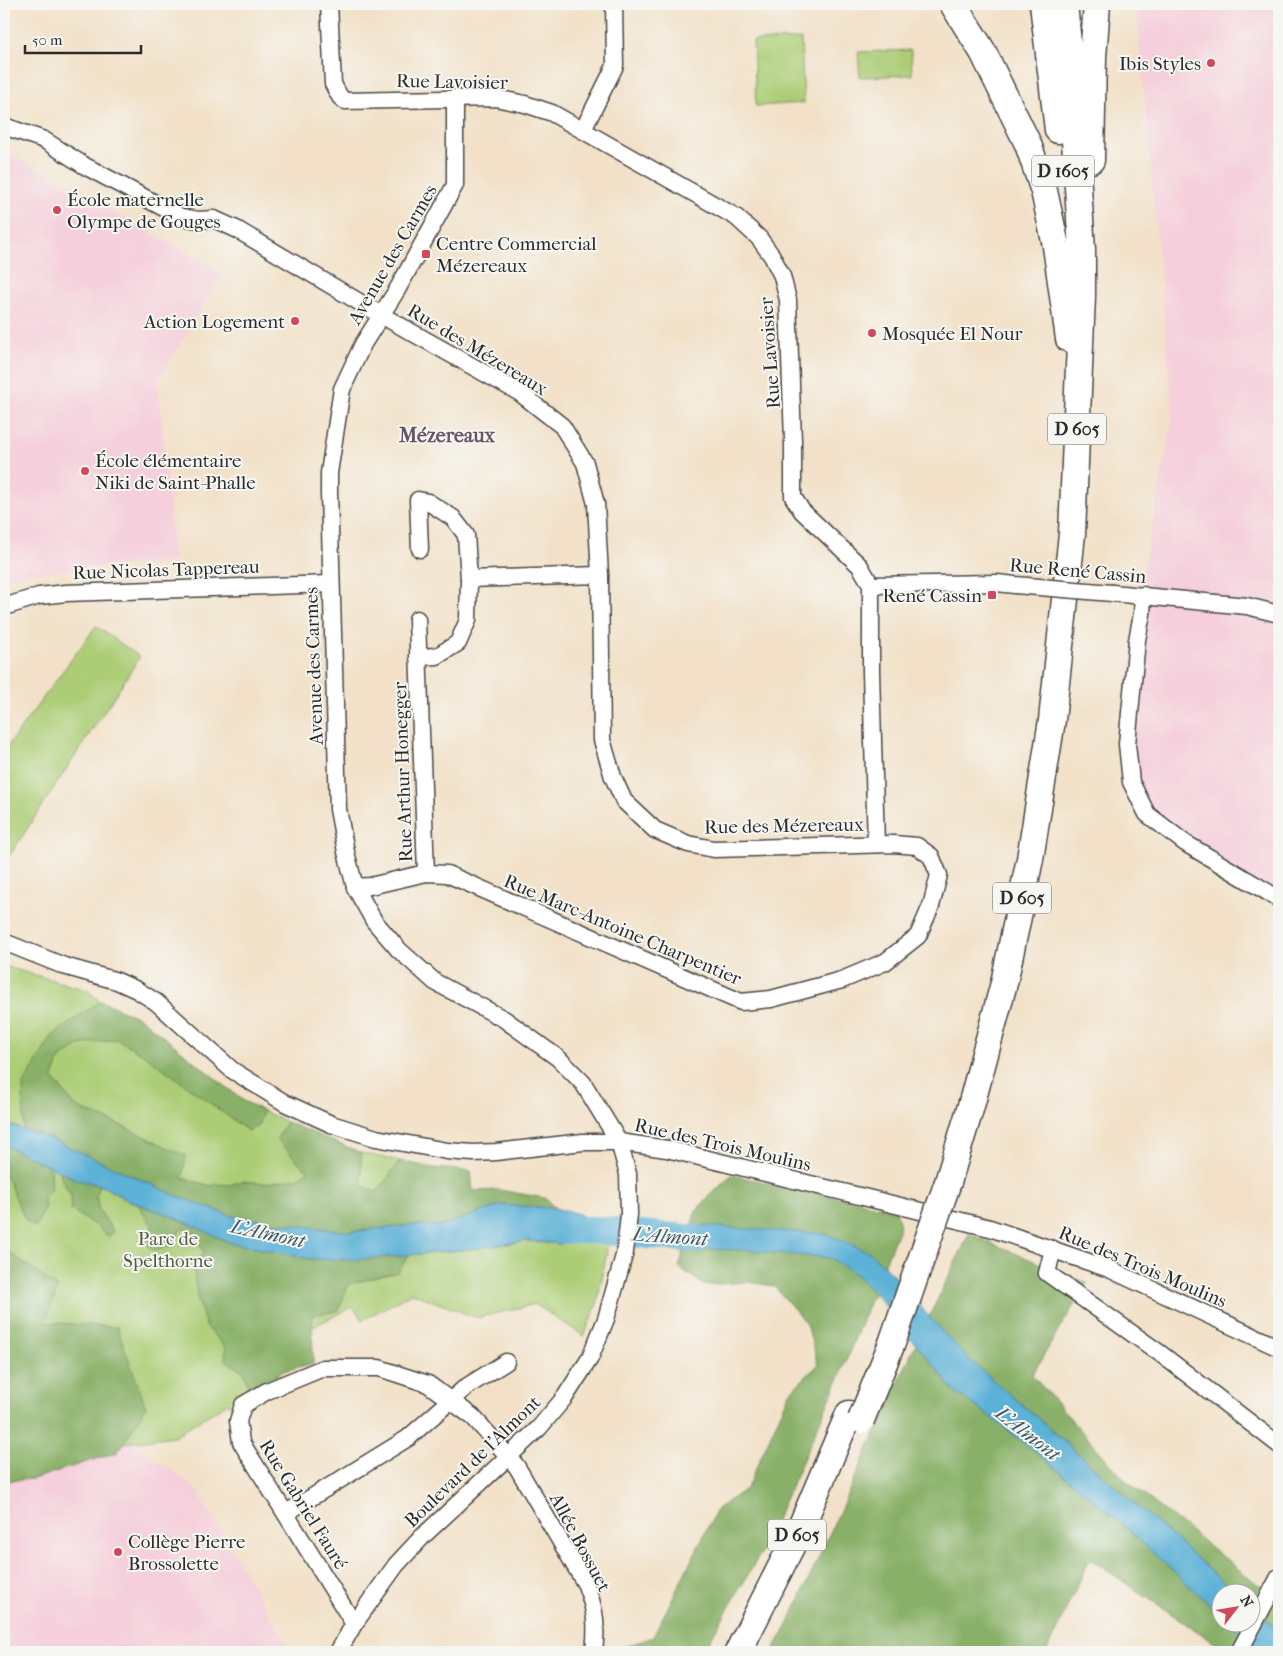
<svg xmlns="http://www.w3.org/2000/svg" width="1283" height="1656" font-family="'IM FELL French Canon',serif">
  <rect width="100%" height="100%" fill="#f6f6f2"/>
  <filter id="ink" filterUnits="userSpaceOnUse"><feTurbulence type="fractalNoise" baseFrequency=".02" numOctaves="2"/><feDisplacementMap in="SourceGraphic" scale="10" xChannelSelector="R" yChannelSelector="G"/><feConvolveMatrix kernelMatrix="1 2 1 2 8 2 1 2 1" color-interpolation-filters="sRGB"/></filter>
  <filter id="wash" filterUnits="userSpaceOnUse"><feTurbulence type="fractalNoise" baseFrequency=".0096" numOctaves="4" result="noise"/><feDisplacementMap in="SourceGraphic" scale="20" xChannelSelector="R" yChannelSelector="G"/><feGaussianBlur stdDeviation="1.12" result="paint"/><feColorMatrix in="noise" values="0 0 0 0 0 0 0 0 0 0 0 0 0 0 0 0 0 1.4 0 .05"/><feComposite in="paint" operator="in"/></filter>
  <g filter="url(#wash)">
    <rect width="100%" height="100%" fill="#f2e1c8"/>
    <!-- built -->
    <g fill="#f5cfdb">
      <polygon points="1136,4 1279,4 1279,902 1142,814 1122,745 1138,596 1173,416"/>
      <polygon points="4,151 216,269 222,275 158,380 174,562 117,565 24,574 4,579"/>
      <polygon points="131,1443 194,1486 292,1652 4,1652 4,1471 111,1445"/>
    </g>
    <!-- green -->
    <g fill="#accd76" stroke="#6c7c50">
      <polygon points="801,39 804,103 756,106 753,41"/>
      <polygon points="911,50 912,75 860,77 858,52"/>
      <polygon points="96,626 140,657 4,864 4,751"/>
      <polygon points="4,966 87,990 100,1001 140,1018 245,1102 286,1122 361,1153 400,1161 409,1255 471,1249 527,1241 559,1244 594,1240 609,1240 597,1304 584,1336 535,1304 477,1318 412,1293 363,1320 353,1307 312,1327 313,1363 286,1370 250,1390 232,1409 228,1403 174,1436 111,1445 4,1471 4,1145 31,1158 24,1130 4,1123"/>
    </g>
    <!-- forest -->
    <g fill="#89b067" stroke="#5a6e49" fill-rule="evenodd">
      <polygon points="100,1001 140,1018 245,1102 263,1111 258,1126 248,1131 146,1056 117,1039 80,1045 60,1058 53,1078 76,1107 118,1124 186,1156 182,1178 212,1186 216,1184 229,1185 243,1181 265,1183 298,1178 309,1170 303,1167 277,1139 286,1122 361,1153 362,1186 377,1192 400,1161 434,1168 471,1171 473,1191 499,1190 545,1198 555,1208 501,1205 442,1226 412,1225 348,1232 235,1217 182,1198 46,1137 24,1130 23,1085 52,1036"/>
      <polygon points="4,1145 50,1167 51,1190 44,1196 45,1209 35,1227 25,1220 4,1171"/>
      <polygon points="60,1172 78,1180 100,1185 96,1197 99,1210 113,1231 109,1237 96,1226 71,1210 71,1195 62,1181"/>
      <polygon points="731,1175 896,1210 900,1226 835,1388 763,1549 703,1652 624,1652 627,1646 653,1637 717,1509 747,1488 790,1392 818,1365 807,1324 774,1286 749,1282 704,1285 679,1267 696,1210"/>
      <polygon points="138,1204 174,1217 228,1242 310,1259 356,1260 409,1255 398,1272 349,1284 338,1311 312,1315 313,1363 286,1370 250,1390 243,1371 225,1360 226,1348 206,1326 197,1297 193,1265 204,1253 194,1232 181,1228 172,1247 152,1250 143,1240 153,1225 149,1222"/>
      <path d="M969,1234L1087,1283L1032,1375L1124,1479L1279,1601V1652H1228L1090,1559L1046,1652H772L788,1625L914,1348ZM1220,1594H1250V1624H1220Z"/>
      <polygon points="4,1248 58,1288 45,1322 117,1327 146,1407 118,1452 33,1479 4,1481"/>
    </g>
    <!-- water -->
    <g fill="#5bb1d7" stroke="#436e81">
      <polygon points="4,1123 46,1137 182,1198 235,1217 348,1232 412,1225 442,1226 501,1205 555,1208 579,1214 596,1223 594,1240 559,1244 527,1241 471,1249 356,1260 310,1259 228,1242 174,1217 128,1200 100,1185 78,1180 4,1145"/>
      <polygon points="674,1224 826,1234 869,1252 916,1296 922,1309 967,1358 1031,1412 1236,1593 1220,1594 1220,1614 1115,1518 1032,1449 988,1415 954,1391 922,1351 908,1336 880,1299 858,1276 830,1258 746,1250 700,1249 674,1242 661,1242 658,1229"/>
      <polygon points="1251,1606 1279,1631 1279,1652 1262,1652 1231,1624 1250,1624"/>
    </g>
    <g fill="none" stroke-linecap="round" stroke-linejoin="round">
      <!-- river -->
      <polyline stroke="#5bb1d7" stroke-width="28" points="558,1230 594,1230 697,1239"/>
    </g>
  </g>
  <g filter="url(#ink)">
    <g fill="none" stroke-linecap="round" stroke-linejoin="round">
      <defs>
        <g id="street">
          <polyline points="329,4 333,84 340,97 345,101 495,98 525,104 552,113 736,217 759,238 772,256 782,276 788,300 793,441 793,497 802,511 860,566 871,585 871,672 876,844"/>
          <polyline points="4,126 44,140 85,166 181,217 198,220 214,219 236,229 381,315 520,393 562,426 585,463 596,504 600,575 602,740 613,777 624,801 655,830 688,844 714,849 893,844 917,846 931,856 939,875 931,906 918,936 885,962 842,980 771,999 741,1002 447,874 426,873 370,886 355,887"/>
          <polyline points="583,130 615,66 614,4"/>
          <polyline points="469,579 600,575"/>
          <polyline points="871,585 997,583 1015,585"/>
          <polyline points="1112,593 1247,606 1279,614"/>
          <polyline points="1143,595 1142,614 1137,640 1127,744 1131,782 1147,814 1185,843 1279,899"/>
          <polyline points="4,607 39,596 66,593 331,584"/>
          <polyline points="417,619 426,873"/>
          <polyline points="418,657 437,656 458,643 468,620 469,579 466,535 453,518 428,502 418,500 420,549"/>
          <polyline points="4,942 64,966 117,981 137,990 156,1002 232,1070 285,1103 331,1124 376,1138 447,1151 473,1153 496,1152 583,1142 619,1142 667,1149 990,1228 1109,1269 1279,1348"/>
          <polyline points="1053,1249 1047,1273 1161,1354 1279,1445"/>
          <polyline points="286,1513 408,1438 466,1387 506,1362"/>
          <path d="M354,1624L241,1442L238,1421L243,1405L267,1391L323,1368H379L428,1384L473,1417L509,1457L517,1467L586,1585C596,1612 597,1624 594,1652"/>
          <polyline points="338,1652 354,1624 396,1565 423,1536 539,1428 565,1397 590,1358 606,1319 625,1252 629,1214 628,1174 619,1142 583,1083 558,1058 504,1019 435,982 399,950 374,921 355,887 346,852 338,809 329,493 329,473 342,389 363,344 397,290 455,185 455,98"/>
          <polyline points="1239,1652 1279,1577"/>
        </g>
        <g id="primary">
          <polyline points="953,4 983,52 1028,144 1044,191 1056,246 1069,339"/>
          <polyline points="1043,4 1058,130"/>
          <polyline points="1091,160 1093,57 1097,4"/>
          <polyline points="948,1182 971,1106 1004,983 1030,859 1052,720 1072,534 1082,296 1082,250 1070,63 1064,4"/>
          <polyline points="738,1652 801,1527 849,1414"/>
        </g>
      </defs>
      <!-- street casing -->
      <use href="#street" stroke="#494643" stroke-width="19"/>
      <!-- primary casing -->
      <use href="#primary" stroke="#494643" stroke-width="29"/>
      <!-- street -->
      <use href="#street" stroke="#fff" stroke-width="16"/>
      <!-- primary -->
      <use href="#primary" stroke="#fff" stroke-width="26"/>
      <defs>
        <polyline id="street-bridge" points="1015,585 1112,593"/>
        <polyline id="primary-bridge" points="861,1420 892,1343 948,1182"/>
      </defs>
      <!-- street-bridge casing -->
      <use href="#street-bridge" stroke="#494643" stroke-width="19" stroke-linecap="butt"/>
      <!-- primary-bridge casing -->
      <use href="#primary-bridge" stroke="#494643" stroke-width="29" stroke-linecap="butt"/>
      <!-- street-bridge -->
      <use href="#street-bridge" stroke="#fff" stroke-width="16"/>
      <!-- primary-bridge -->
      <use href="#primary-bridge" stroke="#fff" stroke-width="26"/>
    </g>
  </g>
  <!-- markers -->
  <g fill="#d1495b" stroke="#f6f6f2" stroke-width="2">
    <circle cx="1211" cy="63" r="5"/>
    <circle cx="57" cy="210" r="5"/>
    <rect x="421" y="249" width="10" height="10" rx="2.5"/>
    <circle cx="295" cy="321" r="5"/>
    <circle cx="872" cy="333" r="5"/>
    <circle cx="85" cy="471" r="5"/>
    <rect x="987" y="590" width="10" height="10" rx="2.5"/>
    <circle cx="118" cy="1552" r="5"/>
  </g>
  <g text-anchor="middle" stroke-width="4" stroke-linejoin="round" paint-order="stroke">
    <!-- shield labels -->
    <g fill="#f6f6f2" stroke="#686867" stroke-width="1">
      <rect x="1032" y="155.5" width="62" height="31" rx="4"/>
      <rect x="1048" y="413.5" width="58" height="31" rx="4"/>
      <rect x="993" y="882.5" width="58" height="31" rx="4"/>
      <rect x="768" y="1519.5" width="58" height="31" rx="4"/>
    </g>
    <g font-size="18" font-weight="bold" fill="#2b2b2b">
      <text x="1063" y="177">D 1605</text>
      <text x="1077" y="435">D 605</text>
      <text x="1022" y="904">D 605</text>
      <text x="797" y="1541">D 605</text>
    </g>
    <!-- poi labels -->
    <g font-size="19" fill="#2b2b2b" stroke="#f6f6f2" text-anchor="start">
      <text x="1201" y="70" text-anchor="end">Ibis Styles</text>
      <text x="67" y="206">École maternelle<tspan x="67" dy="22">Olympe de Gouges</tspan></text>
      <text x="436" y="250">Centre Commercial<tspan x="436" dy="22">Mézereaux</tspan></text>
      <text x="285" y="328" text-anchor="end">Action Logement</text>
      <text x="882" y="340">Mosquée El Nour</text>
      <text x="95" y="467">École élémentaire<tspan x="95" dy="22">Niki de Saint-Phalle</tspan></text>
      <text x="982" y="602" text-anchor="end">René Cassin</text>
      <text x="128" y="1548">Collège Pierre<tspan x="128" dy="22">Brossolette</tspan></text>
    </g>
    <!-- street labels -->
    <g font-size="19" fill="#2b2b2b" stroke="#f6f6f2">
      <text transform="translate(452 81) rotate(1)" y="7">Rue Lavoisier</text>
      <text transform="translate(392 254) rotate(-60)" y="7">Avenue des Carmes</text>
      <text transform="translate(478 349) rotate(31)" y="7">Rue des Mézereaux</text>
      <text transform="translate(769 353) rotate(-94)" y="7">Rue Lavoisier</text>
      <text transform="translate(166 569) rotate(-2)" y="7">Rue Nicolas Tappereau</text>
      <text transform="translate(1078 570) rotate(5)" y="7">Rue René Cassin</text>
      <text transform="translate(313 666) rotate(-92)" y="7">Avenue des Carmes</text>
      <text transform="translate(402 772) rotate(-92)" y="7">Rue Arthur Honegger</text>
      <text transform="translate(784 825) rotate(-1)" y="7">Rue des Mézereaux</text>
      <text transform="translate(623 929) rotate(23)" y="7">Rue Marc-Antoine Charpentier</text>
      <text transform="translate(723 1144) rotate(13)" y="7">Rue des Trois Moulins</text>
      <text transform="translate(1143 1266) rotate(23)" y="7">Rue des Trois Moulins</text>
      <text transform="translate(472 1461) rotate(-44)" y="7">Boulevard de l'Almont</text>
      <text transform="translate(304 1504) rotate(58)" y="7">Rue Gabriel Fauré</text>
      <text transform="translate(581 1542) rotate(62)" y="7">Allée Bossuet</text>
    </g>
    <!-- park labels -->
    <g font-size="19" fill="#525c42" stroke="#f6f6f2">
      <text x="168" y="1245">Parc de<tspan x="168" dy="22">Spelthorne</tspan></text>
    </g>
    <!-- neighbourhood labels -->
    <g font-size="20" font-weight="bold" fill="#665564" stroke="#f6f6f2">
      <text x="447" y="442">Mézereaux</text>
    </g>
    <!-- water labels -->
    <g font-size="20" font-style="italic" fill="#3c5a67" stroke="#f6f6f2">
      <text transform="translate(268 1233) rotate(12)" y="7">L'Almont</text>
      <text transform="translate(670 1236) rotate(4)" y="7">L'Almont</text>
      <text transform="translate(1028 1433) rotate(38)" y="7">L'Almont</text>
    </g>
  </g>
  <!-- margin -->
  <rect width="1283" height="1656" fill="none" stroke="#f6f6f2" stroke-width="20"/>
  <!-- north arrow -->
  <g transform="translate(1236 1608) rotate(59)"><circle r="24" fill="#f6f6f2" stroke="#a5a5a2"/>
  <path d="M0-4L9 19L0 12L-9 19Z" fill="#d1495b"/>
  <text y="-8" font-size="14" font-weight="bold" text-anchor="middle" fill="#2b2b2b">N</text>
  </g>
  <!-- scale -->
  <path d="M25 45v8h116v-8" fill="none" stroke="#2b2b2b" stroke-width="2.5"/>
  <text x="32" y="45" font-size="15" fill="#2b2b2b" stroke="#f6f6f2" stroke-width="4" paint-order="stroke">50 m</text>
</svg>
